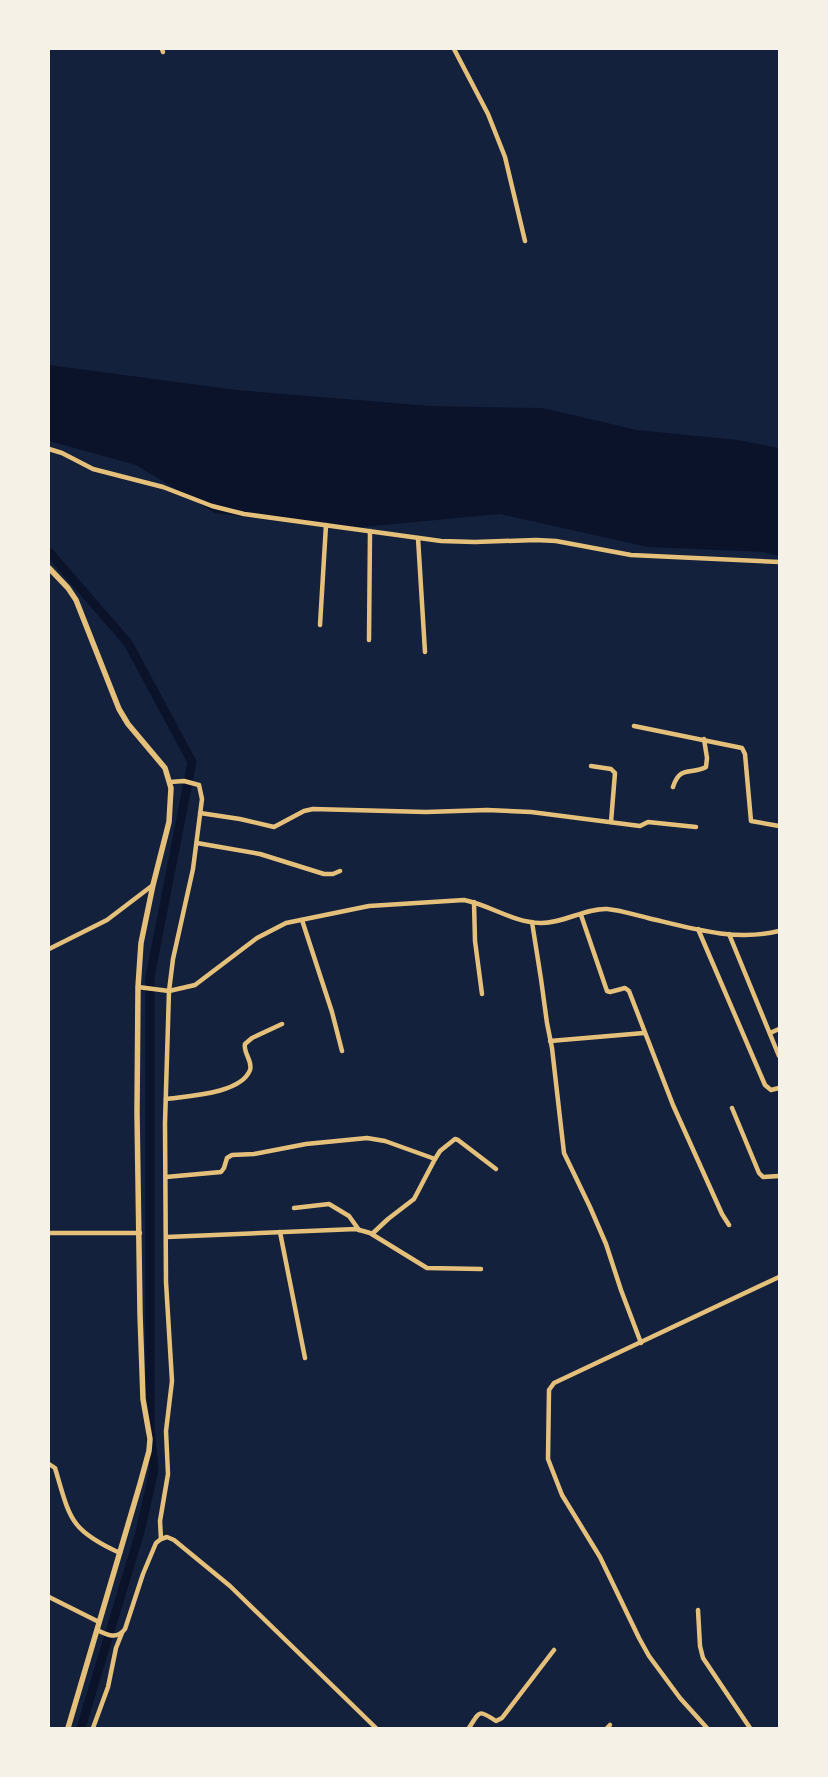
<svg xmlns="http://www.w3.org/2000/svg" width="828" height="1777" font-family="Quicksand,sans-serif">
  <rect width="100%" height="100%" fill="#14213d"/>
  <!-- water -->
  <polygon fill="#0b132b" points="49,365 237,390 431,406 543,408 637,430 738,440 779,448 779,556 763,552 648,547 500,514 342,529 215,513 136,465 49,441"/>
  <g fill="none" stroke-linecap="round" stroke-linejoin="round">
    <!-- canal -->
    <polyline stroke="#0b132b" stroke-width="9" points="49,552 128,643 192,762 150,977 150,1427 154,1470 140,1532 81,1728"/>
    <!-- minor -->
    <g stroke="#e5c07b" stroke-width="4.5">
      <polyline points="162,49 163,52"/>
      <polyline points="454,49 488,114 505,157 525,241"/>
      <polyline points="49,449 62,453 93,469 163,487 212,506 244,514 441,541 475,542 536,540 556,541 631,555 779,562"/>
      <polyline points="418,538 425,652"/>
      <polyline points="320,625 326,525"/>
      <polyline points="369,640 370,531"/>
      <polyline points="634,726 742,748 745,754 751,821 779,826"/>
      <polyline points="591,766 611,769 615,773 611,822"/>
      <path d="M673,787C680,765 691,775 706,767L707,758L704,739"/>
      <polyline points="200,813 240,819 274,827 304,811 313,809 426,812 487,810 531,812 640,826 648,822 696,827"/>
      <polyline points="197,843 260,854 324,874 333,874 340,871"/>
      <polyline points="474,902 475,941 482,994"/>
      <polyline points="581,915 607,991 610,992 625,988 629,991 673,1105 722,1214 729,1225"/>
      <polyline points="302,920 332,1012 342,1051"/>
      <polyline points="532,922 541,979 547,1023 552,1048 564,1153 590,1207 606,1244 621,1290 641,1343"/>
      <polyline points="698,929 765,1085 771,1090 779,1088"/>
      <polyline points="729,934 779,1056"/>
      <polyline points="49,949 107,920 153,885"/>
      <path d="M138,987L169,991L195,985L257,938L286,923L369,906L464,900C490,905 512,922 540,923C562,924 585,908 607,909C620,910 635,915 648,918C690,928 736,942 779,931"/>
      <polyline points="770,1033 779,1029"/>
      <polyline points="550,1041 644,1033"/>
      <path d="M166,1099C187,1096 241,1094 250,1070C253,1061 243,1053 245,1044L252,1038L282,1024"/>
      <polyline points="732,1108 759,1173 763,1177 779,1176"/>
      <polyline points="166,1177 221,1172 224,1168 227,1158 232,1155 254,1154 306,1144 367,1138 385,1141 435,1159"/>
      <polyline points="294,1208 329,1204 349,1216 359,1230"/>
      <polyline points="280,1232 305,1358"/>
      <polyline points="49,1233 140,1233"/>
      <polyline points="372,1234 388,1219 414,1199 435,1159 440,1151 455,1139 458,1140 496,1169"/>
      <polyline points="167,1237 356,1229 370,1233 427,1268 481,1269"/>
      <path d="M49,1464L55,1468C70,1518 69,1530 120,1553"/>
      <polyline points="161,1539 160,1521 168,1474 166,1431 172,1381 166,1282 165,1123 169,991 173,959 193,869 202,799 199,785 184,781 170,782"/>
      <polyline points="49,1597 99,1622"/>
      <polyline points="698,1610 700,1646 703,1658 750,1728"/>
      <path d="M97,1630C107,1635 117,1640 125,1629L143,1574L156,1543L161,1539L167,1537L174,1540L230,1586L376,1728"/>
      <polyline points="93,1728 108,1687 116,1648 122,1633"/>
      <path d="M469,1728C480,1711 478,1709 496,1721L502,1718L554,1650"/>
      <polyline points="607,1728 610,1725"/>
      <polyline points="707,1728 680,1698 649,1656 639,1638 600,1557 562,1495 548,1459 549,1390 554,1383 779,1277"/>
    </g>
    <!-- tertiary -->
    <polyline stroke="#e5c07b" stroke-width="5.5" points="49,568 68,588 76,600 119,709 128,724 165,768 171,788 169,822 153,885 141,943 138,987 137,1113 140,1314 143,1399 150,1439 149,1451 140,1484 68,1728"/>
  </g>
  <!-- border -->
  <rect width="828" height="1777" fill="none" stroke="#f6f1e7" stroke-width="100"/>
</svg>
